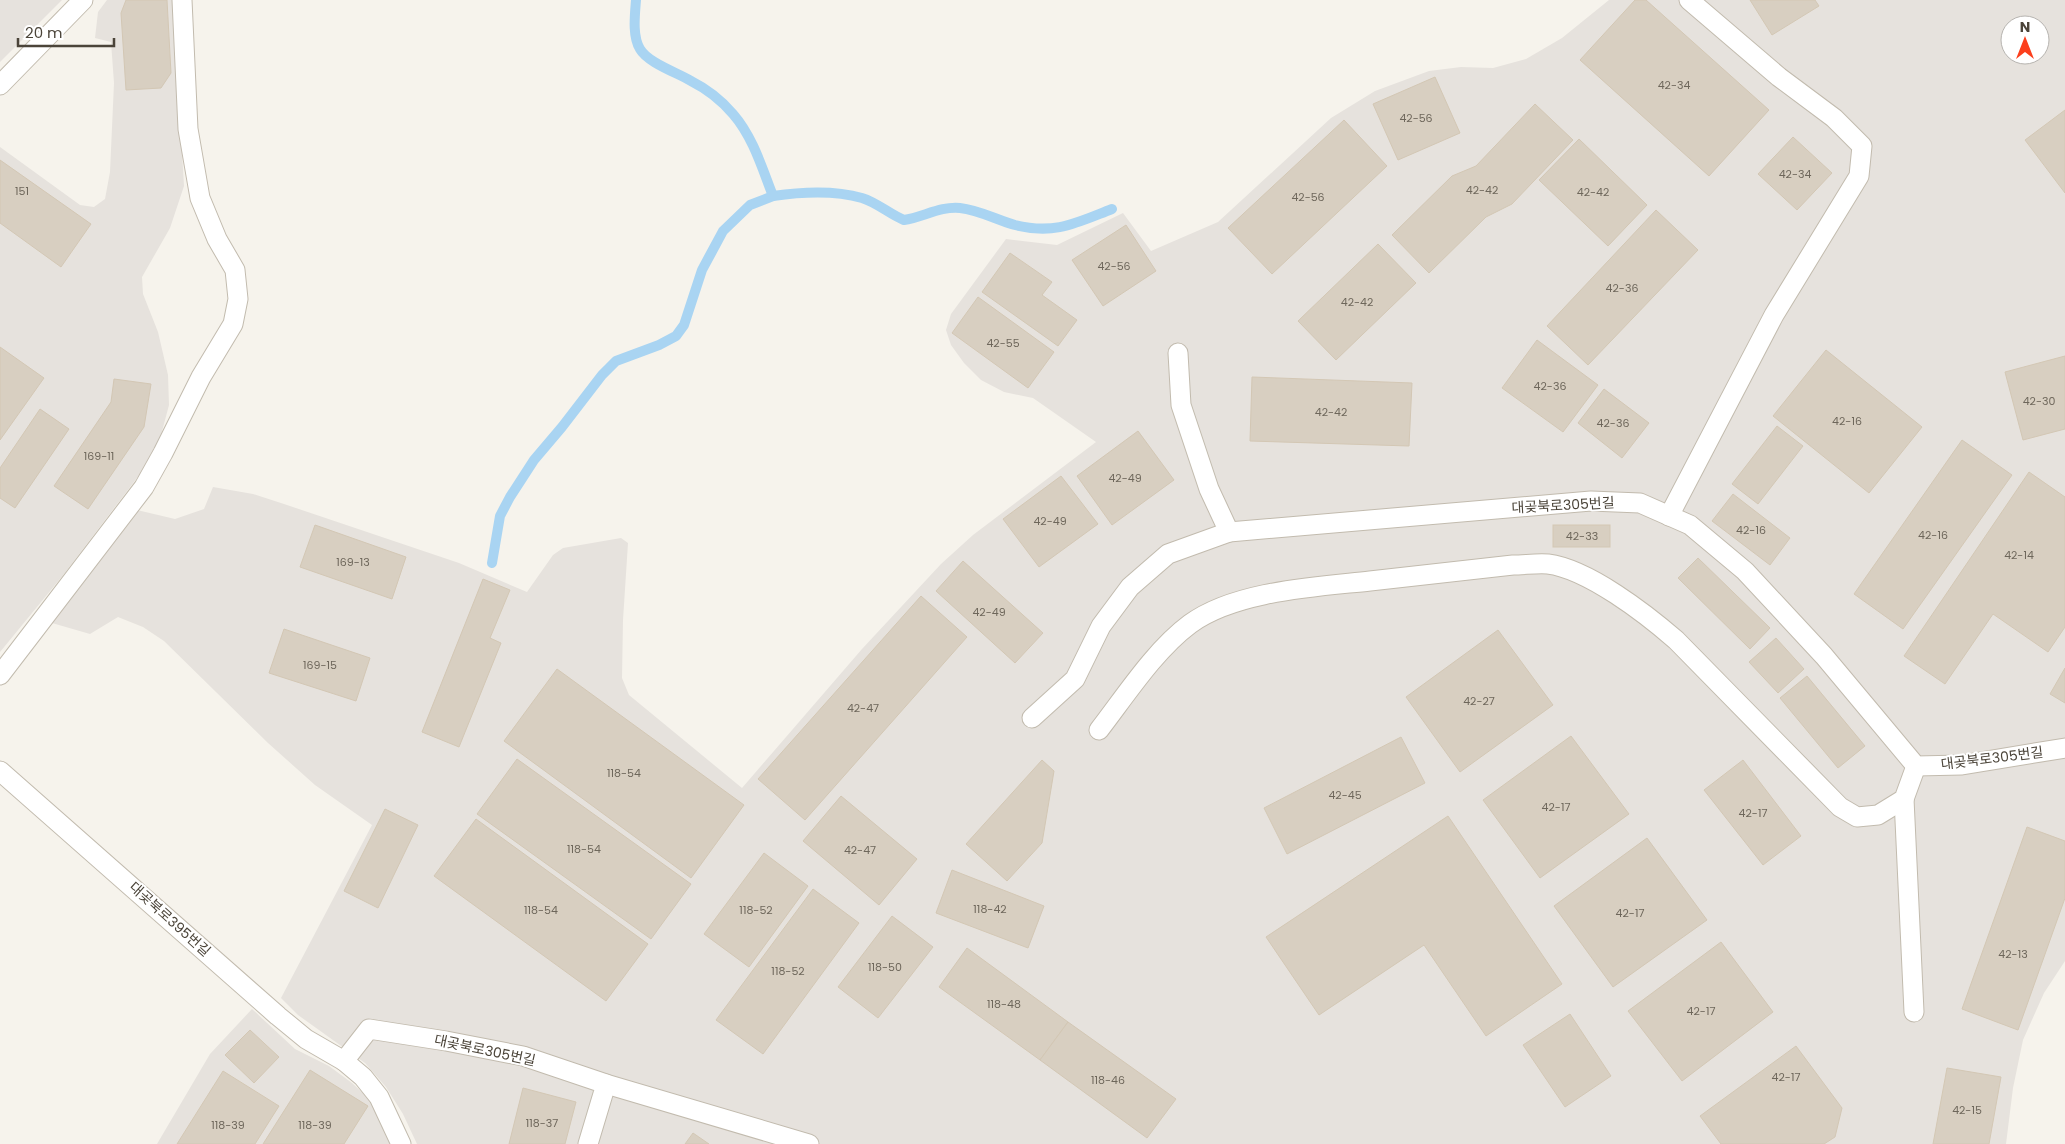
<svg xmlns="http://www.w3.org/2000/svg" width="2065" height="1144" font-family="Poppins,'Noto Sans KR',sans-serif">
  <rect width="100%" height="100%" fill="#f6f3ec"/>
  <!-- industrial -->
  <g fill="#e6e2dd" fill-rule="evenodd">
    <polygon points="0,0 62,0 0,62"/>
    <polygon points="107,0 173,0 184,186 170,228 142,277 143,294 158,332 168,375 169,405 161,435 143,470 64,574 0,652 0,147 80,205 94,207 105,199 110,172 114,83 111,42 95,38 98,12"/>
    <path d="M1609,0H2065V961L2044,993L2023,1040L2013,1088L2006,1144H417L403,1114L386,1087L365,1063L298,1015L281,998L372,825L315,785L268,743L164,641L143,627L118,617L90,634L52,623L137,510L175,519L204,509L213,487L253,494L284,504L459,563L527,592L553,555L563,548L621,538L628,543L623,620L622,678L629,695L742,788L862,649L941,564L973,535L1096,442L1033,398L1004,392L981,380L964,363L951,345L946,330L951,314L1006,239L1057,245L1123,213L1151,251L1218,222L1331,118L1375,91L1429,71L1461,67L1493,68L1526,59L1562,38ZM2010,25H2040V55H2010Z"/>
    <polygon points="252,1009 295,1049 329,1066 352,1083 366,1096 375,1109 390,1144 157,1144 210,1054"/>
  </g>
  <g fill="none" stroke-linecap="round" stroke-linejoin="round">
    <!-- stream -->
    <g stroke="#a9d4f2" stroke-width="10">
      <path d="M773,196C801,192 834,190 862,198C878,203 889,214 904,220C923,217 941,206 960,208C979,210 997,220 1015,225C1055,235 1076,223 1112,209"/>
      <path d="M492,563L500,516L510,497L534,460L562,427L602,375L616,361L659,345L676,336L684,325L702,270L723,231L750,205L773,196C762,168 753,137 733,114C722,101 707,89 691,81C678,73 648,63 640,49C632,36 635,14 636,0"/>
    </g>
  </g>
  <!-- building -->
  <g fill="#d8cfc1" stroke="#d3c7b4">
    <polygon points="126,0 167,0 171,73 161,88 126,90 121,13"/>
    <polygon points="1635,0 1646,0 1769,110 1709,176 1580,60"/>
    <polygon points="1750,0 1815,0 1819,6 1772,35"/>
    <polygon points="1435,77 1460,133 1398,160 1373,104"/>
    <polygon points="1535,104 1573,140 1512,204 1486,217 1429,273 1392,235 1452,176 1476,166"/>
    <polygon points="2065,110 2065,193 2025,140"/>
    <polygon points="1344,120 1387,166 1272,274 1228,228"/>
    <polygon points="1793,137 1832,173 1797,210 1758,174"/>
    <polygon points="1579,139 1647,205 1608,246 1539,180"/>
    <polygon points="0,160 91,224 61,267 0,223"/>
    <polygon points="1656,210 1698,250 1588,365 1547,326"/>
    <polygon points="1126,225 1156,271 1103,306 1072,260"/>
    <polygon points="1378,244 1416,283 1336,360 1298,321"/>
    <polygon points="1010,253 1052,282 1042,295 1077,320 1058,346 982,292"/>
    <polygon points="978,297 1054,352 1028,388 952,333"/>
    <polygon points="1537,340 1598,385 1563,432 1502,388"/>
    <polygon points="0,347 44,378 0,440"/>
    <polygon points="1826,350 1922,427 1869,493 1773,416"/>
    <polygon points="2065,356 2065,429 2023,440 2005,372"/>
    <polygon points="1252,377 1412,383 1409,446 1250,441"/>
    <polygon points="114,379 151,384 144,427 88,509 54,486 111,402"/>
    <polygon points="1604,389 1649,423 1622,458 1578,423"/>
    <polygon points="40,409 69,429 15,508 0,498 0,468"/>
    <polygon points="1777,426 1803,446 1758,504 1732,484"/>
    <polygon points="1138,431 1174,480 1112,525 1077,476"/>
    <polygon points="1962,440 2012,475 1903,629 1854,594"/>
    <polygon points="2029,472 2065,497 2065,627 2048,652 1993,614 1945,684 1904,656"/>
    <polygon points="1061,476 1098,524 1039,567 1003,519"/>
    <polygon points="1733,494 1790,538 1770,565 1712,521"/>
    <polygon points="315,525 406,557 392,599 300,567"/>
    <rect x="1553" y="525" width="57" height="22"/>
    <polygon points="1698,558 1770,628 1750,649 1678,578"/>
    <polygon points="963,561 1043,633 1015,663 936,591"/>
    <polygon points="483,579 510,590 490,638 501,643 459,747 422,732"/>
    <polygon points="921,596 967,637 805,820 758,779"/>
    <polygon points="284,629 370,658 356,701 269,673"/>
    <polygon points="1498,630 1553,705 1460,772 1406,697"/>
    <polygon points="1776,638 1804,669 1778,693 1749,662"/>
    <polygon points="2065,668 2065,703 2050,694"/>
    <polygon points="557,669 744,805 691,878 504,741"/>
    <polygon points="1807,676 1865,746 1838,768 1780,698"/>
    <polygon points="1571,736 1629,814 1540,878 1483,800"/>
    <polygon points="1401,737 1425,783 1287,854 1264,808"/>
    <polygon points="517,759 691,884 651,939 477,814"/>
    <polygon points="1042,760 1054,771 1042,843 1007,881 966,844"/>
    <polygon points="1743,760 1801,836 1763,865 1704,790"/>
    <polygon points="841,796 917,859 879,905 803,841"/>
    <polygon points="385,809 418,825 378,908 344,891"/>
    <polygon points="1448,816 1562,984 1486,1036 1424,945 1319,1015 1266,937"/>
    <polygon points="476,819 648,944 606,1001 434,876"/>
    <polygon points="2027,827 2065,841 2065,898 2018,1030 1962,1009"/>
    <polygon points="1647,838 1707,920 1613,987 1554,906"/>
    <polygon points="764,853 808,886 749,967 704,934"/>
    <polygon points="952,870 1044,906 1028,948 936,913"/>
    <polygon points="813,889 859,923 763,1054 716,1020"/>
    <polygon points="892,916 933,947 878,1018 838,987"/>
    <polygon points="1721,942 1773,1012 1682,1081 1628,1011"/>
    <polygon points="967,948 1068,1022 1040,1060 939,987"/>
    <polygon points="1570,1014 1611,1076 1565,1107 1523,1045"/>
    <polygon points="1068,1022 1176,1099 1147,1138 1040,1060"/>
    <polygon points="250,1030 279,1057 254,1083 225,1055"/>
    <polygon points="1796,1046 1842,1108 1835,1137 1824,1144 1721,1144 1700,1116"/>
    <polygon points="1947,1068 2001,1077 1989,1144 1933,1144"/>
    <polygon points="310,1070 368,1106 344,1144 263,1144"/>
    <polygon points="223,1071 279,1106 255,1144 177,1144"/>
    <polygon points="523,1088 576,1102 565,1144 509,1144"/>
    <polygon points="693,1133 709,1144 685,1144"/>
  </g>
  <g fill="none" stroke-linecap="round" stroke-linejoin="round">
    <defs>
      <g id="lane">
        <polyline points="0,85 83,0"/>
        <polyline points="1178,353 1181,405 1209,489 1229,532 1591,501 1640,503 1690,525 1745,571 1824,656 1916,766 1962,765 2065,748"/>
        <polyline points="1669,516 1774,315 1859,176 1862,146 1834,118 1779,77 1689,0"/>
        <polyline points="0,675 144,487 163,453 201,377 233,324 238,299 235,270 217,239 200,198 188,129 182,0"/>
        <polyline points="1032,718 1075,679 1101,626 1130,587 1168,554 1229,532"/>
        <path d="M1099,730C1126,695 1155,650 1190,624C1235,591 1315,587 1370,581C1418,576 1465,570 1513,565C1524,565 1537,563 1548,564C1588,569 1646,614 1676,640L1840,807L1857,817L1878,815L1904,799L1916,766"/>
        <polyline points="0,771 278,1016 306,1039 344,1061 363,1077 379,1097 401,1144"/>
        <polyline points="1904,799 1914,1012"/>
        <polyline points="344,1061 369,1029 446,1041 523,1056 606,1084 588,1144"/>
        <polyline points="606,1084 809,1144"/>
      </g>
    </defs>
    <!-- lane casing -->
    <use href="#lane" stroke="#c2bbae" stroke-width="21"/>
    <!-- lane -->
    <use href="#lane" stroke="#fff" stroke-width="19"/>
  </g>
  <g text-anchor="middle" stroke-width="4" stroke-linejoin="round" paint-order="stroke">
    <!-- number labels -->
    <g font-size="11" fill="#6e675b">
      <text x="1674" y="89">42-34</text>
      <text x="1416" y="122">42-56</text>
      <text x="1795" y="178">42-34</text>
      <text x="1482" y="194">42-42</text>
      <text x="22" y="195">151</text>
      <text x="1593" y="196">42-42</text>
      <text x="1308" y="201">42-56</text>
      <text x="1114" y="270">42-56</text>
      <text x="1622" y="292">42-36</text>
      <text x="1357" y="306">42-42</text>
      <text x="1003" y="347">42-55</text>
      <text x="1550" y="390">42-36</text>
      <text x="2039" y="405">42-30</text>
      <text x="1331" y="416">42-42</text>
      <text x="1847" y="425">42-16</text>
      <text x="1613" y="427">42-36</text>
      <text x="99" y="460">169-11</text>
      <text x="1125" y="482">42-49</text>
      <text x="1050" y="525">42-49</text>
      <text x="1751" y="534">42-16</text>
      <text x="1933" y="539">42-16</text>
      <text x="1582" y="540">42-33</text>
      <text x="2019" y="559">42-14</text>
      <text x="353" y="566">169-13</text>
      <text x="989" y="616">42-49</text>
      <text x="320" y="669">169-15</text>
      <text x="1479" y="705">42-27</text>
      <text x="863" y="712">42-47</text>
      <text x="624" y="777">118-54</text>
      <text x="1345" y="799">42-45</text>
      <text x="1556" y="811">42-17</text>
      <text x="1753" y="817">42-17</text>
      <text x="584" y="853">118-54</text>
      <text x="860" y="854">42-47</text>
      <text x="990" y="913">118-42</text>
      <text x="541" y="914">118-54</text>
      <text x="756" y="914">118-52</text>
      <text x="1630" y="917">42-17</text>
      <text x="2013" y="958">42-13</text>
      <text x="885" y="971">118-50</text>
      <text x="788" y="975">118-52</text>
      <text x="1004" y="1008">118-48</text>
      <text x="1701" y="1015">42-17</text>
      <text x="1786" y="1081">42-17</text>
      <text x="1108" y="1084">118-46</text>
      <text x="1967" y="1114">42-15</text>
      <text x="542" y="1127">118-37</text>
      <text x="228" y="1129">118-39</text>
      <text x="315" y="1129">118-39</text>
    </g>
    <!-- street labels -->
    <g font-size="14" fill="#4b4439" stroke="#fff">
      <text transform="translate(1563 505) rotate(-3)" y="5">대곶북로305번길</text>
      <text transform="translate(1992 758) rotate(-7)" y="5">대곶북로305번길</text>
      <text transform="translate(170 919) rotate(42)" y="5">대곶북로395번길</text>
      <text transform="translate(485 1050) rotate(12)" y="5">대곶북로305번길</text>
    </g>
  </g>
  <!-- north arrow -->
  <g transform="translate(2025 40)"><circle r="24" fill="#ffffff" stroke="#b7b4b0"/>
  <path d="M0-4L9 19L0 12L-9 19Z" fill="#fc3f1d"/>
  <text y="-8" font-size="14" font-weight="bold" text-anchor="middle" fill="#4b4439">N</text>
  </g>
  <!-- scale -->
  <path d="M18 38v8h96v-8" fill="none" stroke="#4b4439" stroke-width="2.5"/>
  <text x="25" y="38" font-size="15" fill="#4b4439" stroke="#ffffff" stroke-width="4" paint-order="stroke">20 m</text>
</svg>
